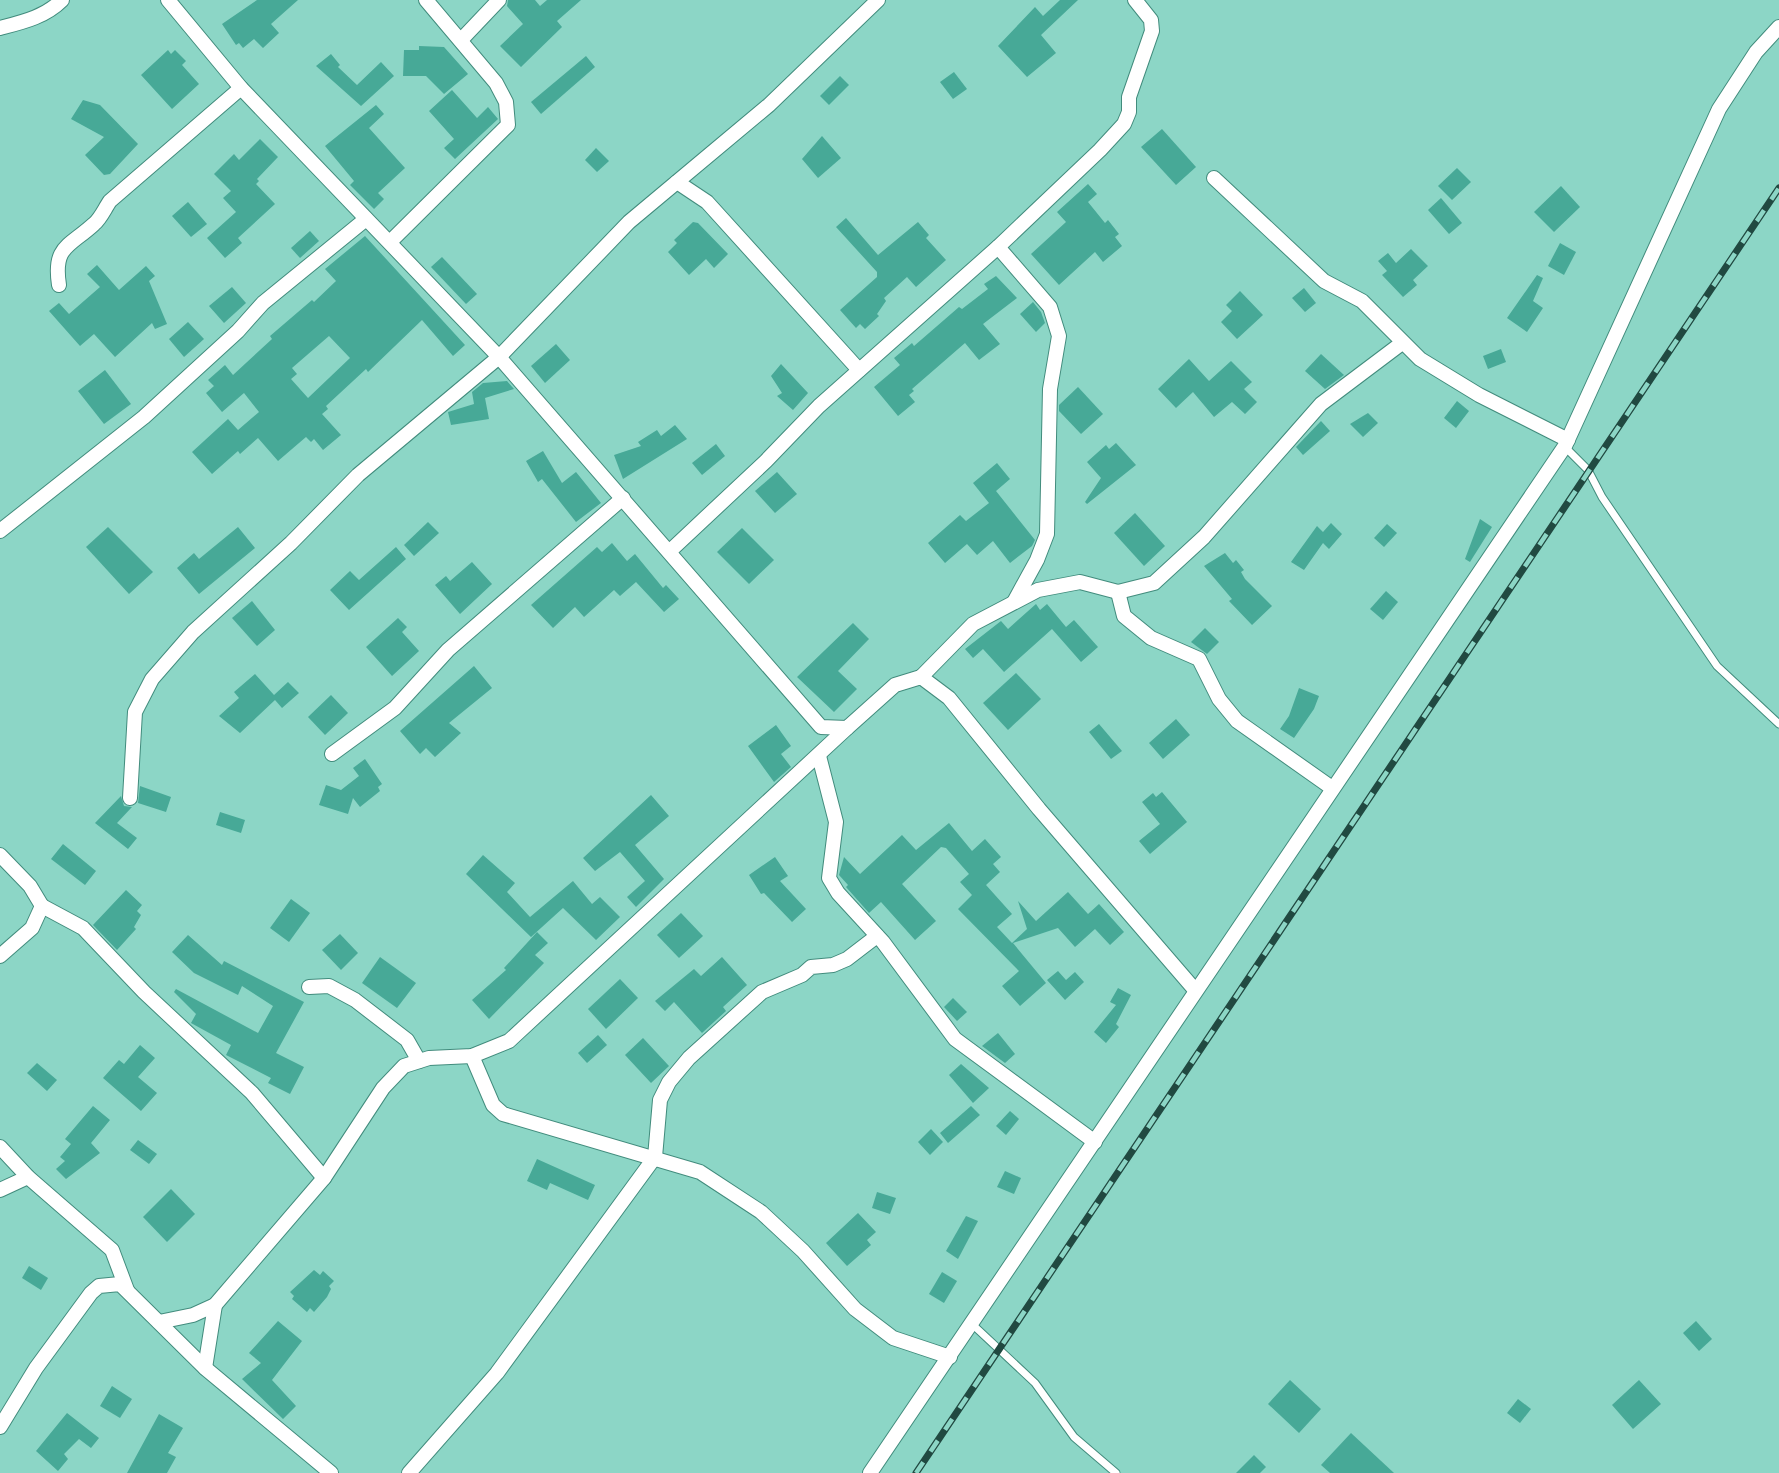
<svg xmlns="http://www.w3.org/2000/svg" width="1779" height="1473" font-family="'Public Sans',sans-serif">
  <rect width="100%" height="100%" fill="#8cd6c6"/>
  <!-- building -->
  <g fill="#47a997" fill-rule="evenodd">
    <polygon points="257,0 298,0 271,24 279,33 263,48 254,39 243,48 239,43 236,45 222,24"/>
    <polygon points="508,0 535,0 540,6 547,0 581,0 557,21 562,27 521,67 500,46 523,24 507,6"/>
    <polygon points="1060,0 1078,0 1041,35 1056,53 1027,77 998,46 1035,7 1043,16"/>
    <polygon points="419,46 444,47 468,74 444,94 426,76 403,76 404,50 419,50"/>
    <polygon points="168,50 171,54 175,50 186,61 182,65 199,84 172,109 141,75"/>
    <polygon points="331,54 340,65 338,67 357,85 381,62 394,76 361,106 316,66"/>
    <polygon points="586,56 595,67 541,114 531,102"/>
    <polygon points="954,72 967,89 953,99 940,82"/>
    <polygon points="840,76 849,85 829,105 820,96"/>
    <polygon points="452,90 477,118 488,107 498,119 455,159 444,148 454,139 429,111"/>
    <polygon points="83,100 100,105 138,144 110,174 104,175 85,155 104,137 71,119"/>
    <polygon points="376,105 384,114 369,128 405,168 378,193 384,199 374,209 350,185 354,181 325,146"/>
    <polygon points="1162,129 1196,167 1176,185 1141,147"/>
    <polygon points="822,136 841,158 818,178 802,159"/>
    <polygon points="260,139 278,157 257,179 259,181 256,184 275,204 238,238 242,243 225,258 207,238 236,212 223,198 231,191 214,174 234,154 239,160"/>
    <polygon points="596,148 609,161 597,172 585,160"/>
    <polygon points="1457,168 1471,182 1452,200 1438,186"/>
    <polygon points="1088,184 1097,194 1088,202 1105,223 1108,220 1119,234 1115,237 1122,246 1103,262 1095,252 1059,285 1031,254 1066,222 1057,212"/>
    <polygon points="1561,186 1580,207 1554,232 1534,212"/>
    <polygon points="1441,198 1462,223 1449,234 1428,210"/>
    <polygon points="188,202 207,224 191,237 172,216"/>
    <polygon points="846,218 878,255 918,222 929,235 926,238 946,260 916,287 907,277 884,298 886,301 877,314 879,316 865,329 860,324 856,328 840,310 877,277 877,272 836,227"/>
    <polygon points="693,222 698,223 728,254 714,268 706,259 689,275 668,252 677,243 674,240"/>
    <polygon points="310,231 319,241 300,258 291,248"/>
    <path d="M365,236L465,345L453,356L422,320L368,372L366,369L326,406L328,409L322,414L341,435L323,450L314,439L311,442L306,437L278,461L258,438L240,454L238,451L212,474L192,452L228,419L238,430L259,412L244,393L222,412L206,393L214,386L208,380L225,365L233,375L272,339L270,336L312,300L314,302L336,281L325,269ZM329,336L350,358L308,398L291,379L297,374L292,368Z"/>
    <polygon points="1560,243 1576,252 1564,275 1548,266"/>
    <polygon points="1411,249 1428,266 1413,280 1417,285 1403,297 1382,275 1387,271 1378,261 1388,253 1396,263"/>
    <polygon points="442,257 477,294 466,304 431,267"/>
    <polygon points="97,265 119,290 146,266 155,276 149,281 167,324 155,329 152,323 115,357 94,334 80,346 49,311 59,303 69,314 100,287 87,274"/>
    <polygon points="1537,275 1543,278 1533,301 1543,308 1527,332 1507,318"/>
    <polygon points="996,276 1017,298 983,324 1000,344 979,360 965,343 912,389 914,391 909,395 915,402 898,416 874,387 900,365 894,358 912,343 914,346 959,307 962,309 988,289 984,284"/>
    <polygon points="232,287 246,303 224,323 209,306"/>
    <polygon points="1304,288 1316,303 1305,312 1292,298"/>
    <polygon points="1240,291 1263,315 1237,339 1221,322 1232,311 1226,305"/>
    <polygon points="1033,302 1041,312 1045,323 1036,332 1020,314"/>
    <polygon points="188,322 204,339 184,357 169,339"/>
    <polygon points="556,344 570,360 545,383 531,366"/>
    <polygon points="1501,349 1506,362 1488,369 1483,356"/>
    <polygon points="1321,354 1344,375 1325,389 1305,371"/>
    <polygon points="1189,359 1209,381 1231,361 1252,382 1244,389 1257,402 1245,414 1232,402 1214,417 1193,392 1176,408 1158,389"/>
    <polygon points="781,364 808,393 793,410 777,396 782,393 771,376"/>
    <polygon points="105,370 131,404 104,424 78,391"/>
    <polygon points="507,381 514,389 485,398 489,419 451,425 448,412 474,404 472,392 483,383"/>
    <polygon points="1078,387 1103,414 1081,434 1059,411 1059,405"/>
    <polygon points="1457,401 1469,411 1456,428 1444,418"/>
    <polygon points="1368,413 1378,423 1363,437 1350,424"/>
    <polygon points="1321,421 1330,431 1303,455 1296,447"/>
    <polygon points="675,425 687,439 623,479 614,455 641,446 638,442 657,430 661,436"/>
    <polygon points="1116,443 1136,465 1087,504 1085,502 1101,478 1087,462 1106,445 1109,449"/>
    <polygon points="716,444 725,456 702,475 692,463"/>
    <polygon points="543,451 562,483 576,472 601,503 576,522 542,479 538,482 526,461"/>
    <polygon points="997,463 1010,479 996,491 1035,540 1032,546 1010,563 993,541 977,555 967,544 945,563 928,543 960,515 966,521 989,503 973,483"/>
    <polygon points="777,472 797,494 775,513 755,491"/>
    <polygon points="1135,513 1165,546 1144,566 1114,533"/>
    <polygon points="1480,519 1492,527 1470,562 1465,559"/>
    <polygon points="428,522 439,533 414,556 404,545"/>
    <polygon points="1331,523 1342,534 1329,549 1323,543 1304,570 1291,562 1317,526 1323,532"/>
    <polygon points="1387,524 1397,533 1384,547 1374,538"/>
    <polygon points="108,527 153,572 129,594 86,547"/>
    <polygon points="238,527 255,548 199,594 177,568 194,553 199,559"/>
    <polygon points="742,528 774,560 749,584 717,552"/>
    <polygon points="612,543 627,561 635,554 663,588 666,585 679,599 664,612 636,582 620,596 614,590 584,617 575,607 553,628 531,605 597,547 602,552"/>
    <polygon points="396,547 406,559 349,610 330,590 350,571 359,580"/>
    <polygon points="1225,553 1233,563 1236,560 1244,570 1241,572 1245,579 1272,606 1252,625 1229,601 1232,599 1204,566"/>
    <polygon points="472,562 492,584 460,614 435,585 446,576 450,581"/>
    <polygon points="1386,591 1398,602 1383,620 1370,609"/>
    <polygon points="252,601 275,630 257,646 232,618"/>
    <polygon points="1036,604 1040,610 1047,604 1066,627 1074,620 1098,647 1081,662 1052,629 1004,672 983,649 973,658 965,649 1001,621 1008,629"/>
    <polygon points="398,618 407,627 402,632 419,651 392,676 366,647"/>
    <polygon points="853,623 869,639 838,671 857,689 834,712 797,677"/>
    <polygon points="1205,628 1219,642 1207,654 1191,642"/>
    <polygon points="474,666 492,688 449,723 461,733 435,757 426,748 420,754 400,731"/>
    <polygon points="1016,673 1041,699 1008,730 983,703"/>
    <polygon points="255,674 274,695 288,682 299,693 282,708 275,700 240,733 219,716 239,698 234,692"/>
    <polygon points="1299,688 1319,696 1314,709 1294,738 1280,729 1289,716"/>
    <polygon points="331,695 348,713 325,735 308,717"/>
    <polygon points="1176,719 1190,735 1163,759 1149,743"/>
    <polygon points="1099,724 1122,751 1111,759 1089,732"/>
    <polygon points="776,725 791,746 781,754 791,767 774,782 748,746"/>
    <polygon points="365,759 382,784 378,787 380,791 360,807 353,798 348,814 319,805 326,785 341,790 359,776 353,768"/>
    <polygon points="140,786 171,797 166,812 138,803"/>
    <polygon points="1162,792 1187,822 1150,854 1139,841 1160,824 1142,802 1153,793 1156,797"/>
    <polygon points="651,795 669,816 635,845 664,879 636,907 627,897 645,881 620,852 595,871 583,858"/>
    <polygon points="121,796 124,806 132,807 117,823 137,838 128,849 95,823"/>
    <polygon points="220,812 245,820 241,833 216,825"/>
    <polygon points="949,823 972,851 985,839 1001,857 993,864 1000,872 986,885 1012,914 997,927 1012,943 1027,929 1018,901 1036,921 1068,892 1088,914 1099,904 1124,932 1110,945 1095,929 1075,947 1058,928 1013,943 1046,983 1020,1006 1002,986 1019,971 958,909 972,895 960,882 969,874 946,848 941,847 902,884 936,921 915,940 881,902 869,913 846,887 848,885 839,875 844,857 860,874 902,835 916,850"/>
    <polygon points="63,844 96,871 85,885 51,859"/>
    <polygon points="483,855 515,883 507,892 530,917 573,881 592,904 600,897 620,917 596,940 563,908 531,937 466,874"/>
    <polygon points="775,857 788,876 780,881 806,909 792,922 764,893 761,894 749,875"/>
    <polygon points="126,890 142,905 137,911 141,915 134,927 136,929 117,950 93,925"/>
    <polygon points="291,899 310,913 289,942 270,928"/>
    <polygon points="681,913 703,936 679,958 657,935"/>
    <polygon points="537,932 548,943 535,955 544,963 489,1019 472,1000 506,970 504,968"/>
    <polygon points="340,934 358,953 341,970 322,950"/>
    <polygon points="188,935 222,965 224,961 304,1002 276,1053 304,1067 290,1094 268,1083 271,1078 226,1055 231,1045 191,1023 196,1014 174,992 176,989 258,1033 273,1006 242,986 238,995 194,973 172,952"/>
    <polygon points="380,957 416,983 397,1008 362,983"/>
    <polygon points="722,957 747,985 723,1007 726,1011 702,1033 674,1002 665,1011 655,1001 694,969 701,976"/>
    <polygon points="1058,971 1066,980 1075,972 1084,982 1065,1000 1047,980"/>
    <polygon points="620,979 638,998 606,1029 588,1009"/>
    <polygon points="1118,988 1131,995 1116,1024 1119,1027 1106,1043 1094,1032 1116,1005 1110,1002"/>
    <polygon points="953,998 967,1012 957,1021 944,1007"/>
    <polygon points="998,1033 1015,1054 1005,1063 982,1046"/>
    <polygon points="598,1035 607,1045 587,1063 578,1053"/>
    <polygon points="643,1038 669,1066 651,1083 625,1055"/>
    <polygon points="140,1045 155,1058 138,1077 157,1093 141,1111 103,1078 119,1060 124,1064"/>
    <polygon points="37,1063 57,1080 47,1091 27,1073"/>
    <polygon points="961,1064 989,1088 973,1103 949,1075"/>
    <polygon points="93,1106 110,1120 91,1143 100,1153 66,1179 56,1169 65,1161 60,1157 71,1144 65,1139"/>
    <polygon points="971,1106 980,1115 948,1143 940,1133"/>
    <polygon points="1010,1111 1019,1119 1006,1135 996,1126"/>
    <polygon points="931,1129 943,1142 930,1155 918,1142"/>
    <polygon points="138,1140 157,1154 149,1164 130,1150"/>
    <polygon points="537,1159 595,1185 588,1200 550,1183 547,1190 527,1181"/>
    <polygon points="1005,1171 1021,1178 1014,1194 997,1187"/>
    <polygon points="171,1189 195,1214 167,1242 143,1217"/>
    <polygon points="877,1192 896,1198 890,1214 872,1208"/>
    <polygon points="858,1213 876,1232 867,1240 871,1245 847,1266 826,1243"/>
    <polygon points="966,1216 978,1221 958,1259 946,1251"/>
    <polygon points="29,1266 48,1278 41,1290 22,1278"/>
    <polygon points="314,1270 320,1275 323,1271 334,1281 329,1286 331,1289 327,1297 314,1312 310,1308 307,1312 292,1299 294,1296 290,1292"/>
    <polygon points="942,1272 957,1281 944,1303 929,1294"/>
    <polygon points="278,1321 302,1341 272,1380 296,1406 283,1419 242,1379 261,1363 249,1353"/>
    <polygon points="1696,1321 1712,1339 1699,1351 1683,1333"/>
    <polygon points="1290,1380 1321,1409 1299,1433 1268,1404"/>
    <polygon points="1639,1380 1661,1404 1633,1429 1612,1405"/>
    <polygon points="112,1386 132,1399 120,1418 100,1406"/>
    <polygon points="1518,1399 1531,1409 1520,1423 1507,1413"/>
    <polygon points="67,1413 99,1438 91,1448 79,1439 64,1454 68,1459 58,1471 36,1451"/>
    <polygon points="159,1414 183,1428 168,1453 176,1457 167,1473 127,1473"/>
    <polygon points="1351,1433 1394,1473 1330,1473 1321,1465"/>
    <polygon points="1254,1455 1266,1467 1260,1473 1236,1473"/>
  </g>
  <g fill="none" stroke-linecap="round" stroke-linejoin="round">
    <defs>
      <g id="service">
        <polyline points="1565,447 1588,470 1602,497 1717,666 1779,724"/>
        <polyline points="972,1324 1035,1383 1074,1437 1116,1473"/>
      </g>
      <g id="minor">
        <polyline points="168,0 241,88 499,357 821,727 847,728 895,685 921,677 949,698 1039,809 1195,990"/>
        <path d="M0,28C23,22 45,17 62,0"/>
        <polyline points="461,40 499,0"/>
        <polyline points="1214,178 1324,281 1362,301 1420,359 1479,395 1568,440"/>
        <polyline points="677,182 707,202 859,370"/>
        <polyline points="390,242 508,125 506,102 496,83 426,0"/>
        <polyline points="998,247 1050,307 1059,336 1050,389 1047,534 1037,560 1014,602"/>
        <path d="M59,285C53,246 69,247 94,224C101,218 105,208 110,201L241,88"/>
        <polyline points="0,531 144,417 238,331 263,303 366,219"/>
        <polyline points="670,551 766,461 819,406 998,247 1100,150 1124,124 1129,112 1129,97 1152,31 1151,20 1135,0"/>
        <polyline points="1118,592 1124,616 1151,638 1199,659 1219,699 1237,721 1332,788"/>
        <polyline points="921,677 973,624 1038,590 1080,582 1118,592 1154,583 1204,537 1321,404 1402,343"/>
        <polyline points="332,754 395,708 448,650 623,498"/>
        <polyline points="819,756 836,822 829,878 838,893 883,942 955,1039 1095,1142"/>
        <polyline points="130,798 135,712 152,679 193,632 291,543 358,475 499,357 629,222 769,105 878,0"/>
        <polyline points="0,855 30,886 42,906 32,928 0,956"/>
        <polyline points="42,906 83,928 144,992 252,1093 324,1178"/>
        <polyline points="309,987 329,986 355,1000 407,1040 419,1061"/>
        <polyline points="472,1056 493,1105 503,1114 700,1172 761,1212 803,1251 855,1309 893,1338 950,1357"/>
        <polyline points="0,1147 28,1177 112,1250 127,1290"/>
        <polyline points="0,1190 28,1177"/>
        <polyline points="159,1322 193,1315 215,1305 324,1178 383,1088 404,1066 429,1058 472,1056 509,1041 847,728"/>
        <polyline points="205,1368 215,1305"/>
        <polyline points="0,1427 36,1368 91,1293 99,1286 120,1284 205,1368 331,1473"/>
        <polyline points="409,1473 497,1373 655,1157 660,1100 669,1082 689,1058 762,992 802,975 811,967 833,965 847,959 877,936"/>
        <polyline points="870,1473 1565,446 1719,109 1756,52 1779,27"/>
      </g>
    </defs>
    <!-- service casing -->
    <use href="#service" stroke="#428c7d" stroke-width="9"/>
    <!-- minor casing -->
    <use href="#minor" stroke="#428c7d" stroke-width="16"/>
    <!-- service -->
    <use href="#service" stroke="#fff" stroke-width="7"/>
    <!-- minor -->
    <use href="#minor" stroke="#fff" stroke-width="14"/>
    <defs>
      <polyline id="rail" points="916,1473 1779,188"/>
    </defs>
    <!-- rail casing -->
    <use href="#rail" stroke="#214941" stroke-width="7"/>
    <!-- rail -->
    <use href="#rail" stroke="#8cd6c6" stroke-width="4.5" stroke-dasharray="13" stroke-linecap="butt"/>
  </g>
</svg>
